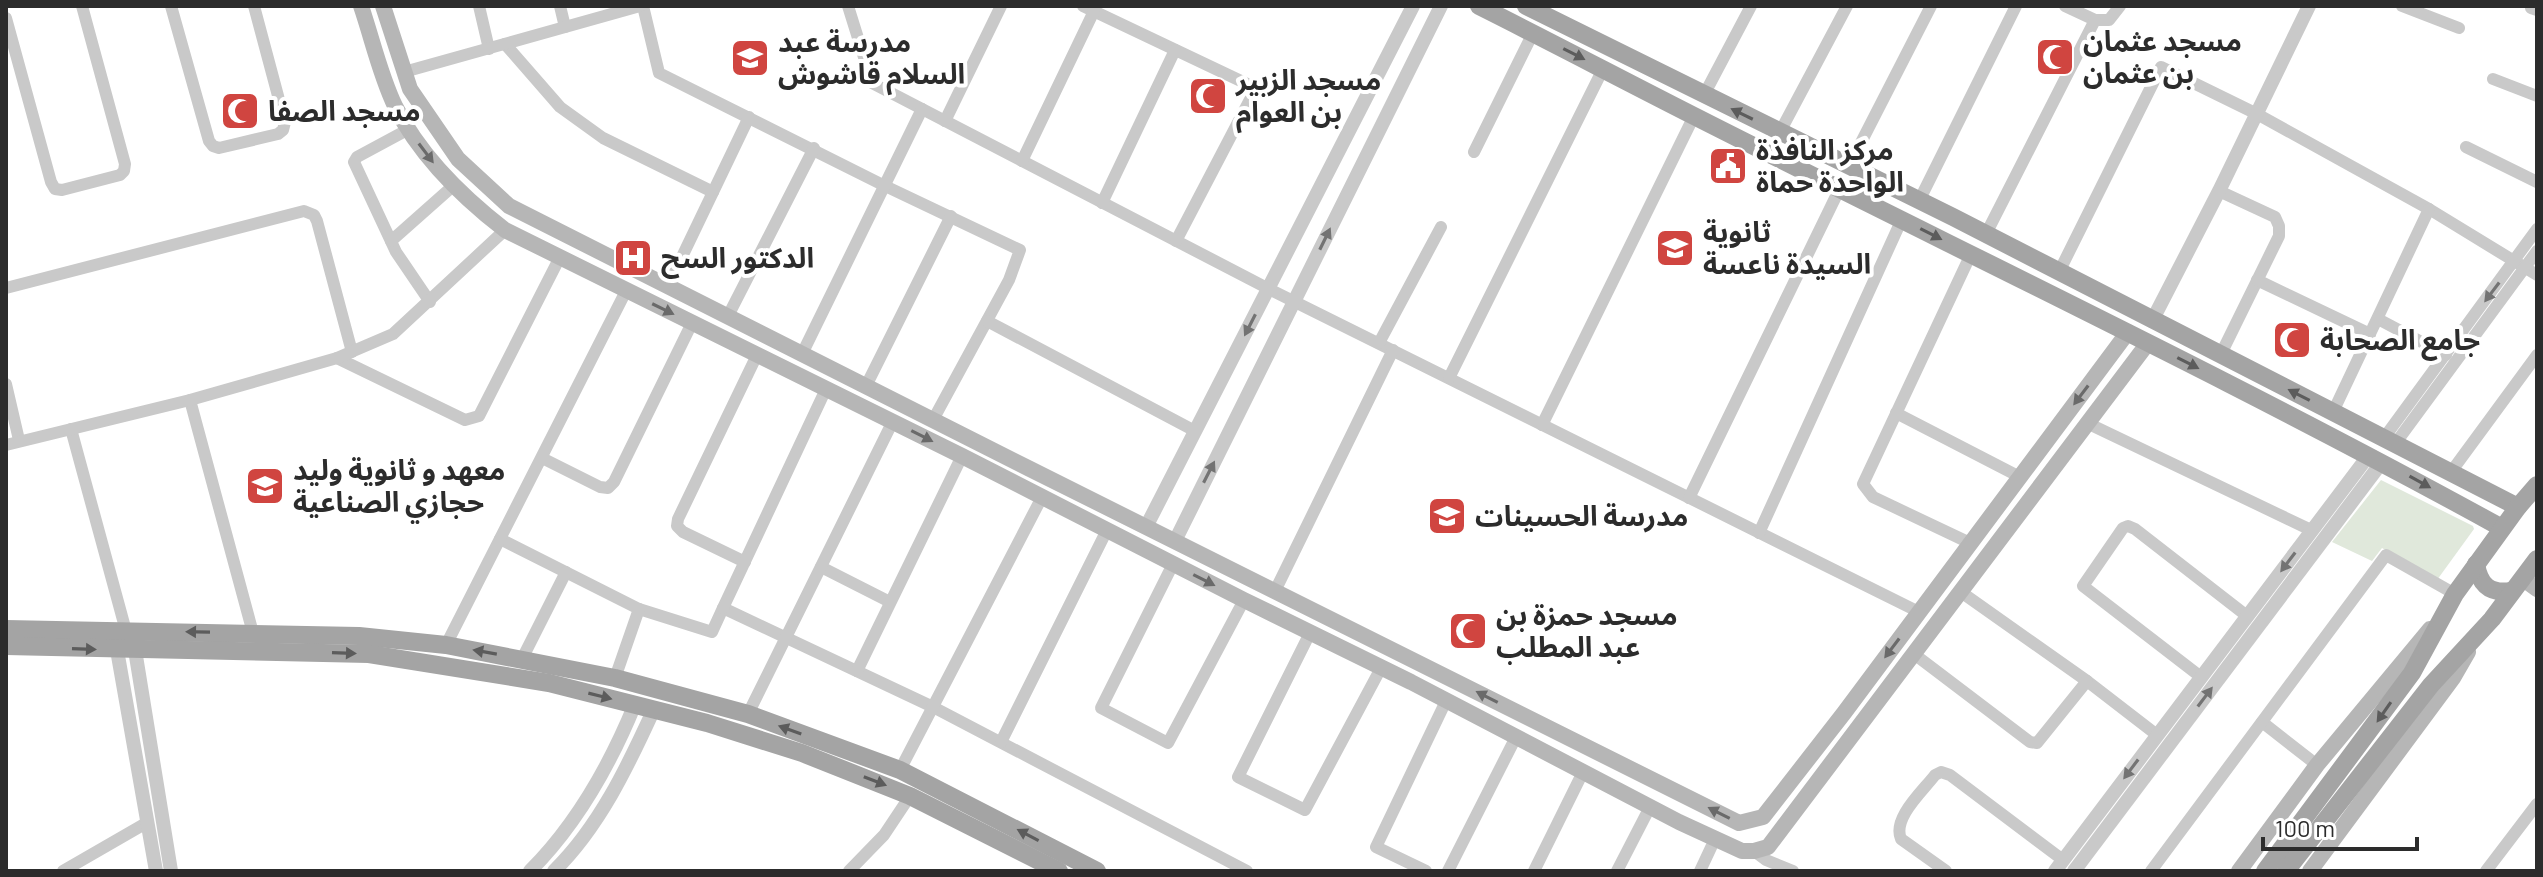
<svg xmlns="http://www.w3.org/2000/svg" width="2543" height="877" font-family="Barlow,'Noto Sans Arabic',sans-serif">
  <rect width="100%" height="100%" fill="#fff"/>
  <!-- green -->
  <polygon fill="#e0e8db" points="2381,480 2473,526 2474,529 2437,580 2382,548 2372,561 2332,542"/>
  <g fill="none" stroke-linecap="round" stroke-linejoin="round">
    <!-- minor -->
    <g stroke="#c9c9c9" stroke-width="12">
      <polyline points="171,6 209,141 213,146 219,148 278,134 283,130 285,122 254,6"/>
      <polyline points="479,6 489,49"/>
      <polyline points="560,6 565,27"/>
      <polyline points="643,6 659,73 883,185 1020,250 1009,280 933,420"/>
      <polyline points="848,6 872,83 1269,289 1919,612"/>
      <polyline points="1083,6 1262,91"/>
      <polyline points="2065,6 2095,20 2109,20 2120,6"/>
      <polyline points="2402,6 2459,28"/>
      <polyline points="2531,8 2537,10"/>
      <polyline points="6,18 51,182 55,189 62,190 120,175 124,171 125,164 82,6"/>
      <polyline points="505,44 560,107 603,138 713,192"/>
      <polyline points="404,72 640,6"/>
      <polyline points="2493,79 2537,96"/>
      <polyline points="1704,95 1751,6"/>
      <polyline points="945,121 1001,6"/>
      <polyline points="409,129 357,157 354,162 396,252 430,302"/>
      <polyline points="1780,132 1847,6"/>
      <polyline points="2466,147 2537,182"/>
      <polyline points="1474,152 1533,33"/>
      <polyline points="1022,161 1094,11"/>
      <polyline points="1849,166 1931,6"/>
      <polyline points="2219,191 2275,217 2279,226 2279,236 2220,356"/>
      <polyline points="1919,201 2016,6"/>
      <polyline points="1102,203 1175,50"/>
      <polyline points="1986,234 2095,20"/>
      <polyline points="391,241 453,186"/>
      <polyline points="1176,241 1256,88"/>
      <polyline points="2059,272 2161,67 2257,114 2429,209 2537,275"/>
      <polyline points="2257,280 2370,334"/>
      <polyline points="668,286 749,117"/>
      <polyline points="6,288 304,211 314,215 317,221 352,352"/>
      <polyline points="728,316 814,148"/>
      <polyline points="2378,319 2446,355"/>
      <polyline points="987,321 1195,431"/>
      <polyline points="1379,343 1441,227"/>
      <polyline points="802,354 922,109"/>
      <polyline points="337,358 465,420 479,416 560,257"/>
      <polyline points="1449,378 1603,69"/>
      <polyline points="6,384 19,440"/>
      <polyline points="866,386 951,216"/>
      <polyline points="190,400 253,633"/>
      <polyline points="2333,412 2429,209"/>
      <polyline points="1896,413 2020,477"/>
      <polyline points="2087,423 2311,530"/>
      <polyline points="1542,425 1694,116"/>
      <polyline points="71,429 126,631"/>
      <polyline points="2384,438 2537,229"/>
      <polyline points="2395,444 2537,251"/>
      <polyline points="6,445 190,400 337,358 393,334 505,230"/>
      <polyline points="542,458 600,487 608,488 614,482 692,323"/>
      <polyline points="2451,472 2537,355"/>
      <polyline points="1689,498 1840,188"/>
      <polyline points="1759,533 1902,219"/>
      <polyline points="500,539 639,609 712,632 723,608 933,707 1247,871"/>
      <polyline points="1970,543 1873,497 1863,484 1971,254"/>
      <polyline points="745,562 683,532 677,526 678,519 757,355"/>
      <polyline points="1173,564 1101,708 1168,743 1244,600"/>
      <polyline points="821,567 890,602"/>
      <polyline points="1275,591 1393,350"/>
      <polyline points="1961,592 2087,681 2157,735"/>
      <polyline points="723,608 826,389"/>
      <polyline points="1310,633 1238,777 1305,810 1381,668"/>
      <polyline points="446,645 626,291"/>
      <polyline points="1914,654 2030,742 2037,743 2087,681"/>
      <polyline points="522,659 566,572"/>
      <polyline points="857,671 962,456"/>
      <polyline points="2201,677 2083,586 2123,528 2128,526 2135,529 2247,616"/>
      <polyline points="615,678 639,609"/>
      <polyline points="748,714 893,421"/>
      <polyline points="2262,722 2317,765"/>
      <polyline points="1001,742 1107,530"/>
      <polyline points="900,770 1042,497"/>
      <polyline points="1754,851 1766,860 1793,871"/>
      <polyline points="63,871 148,822"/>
      <polyline points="849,871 884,835 910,796"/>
      <polyline points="1426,871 1376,847 1446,701"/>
      <polyline points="1448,871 1516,737"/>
      <polyline points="1534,871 1583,772"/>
      <polyline points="1617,871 1650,807"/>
      <polyline points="1700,871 1715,839"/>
      <path d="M1946,871L1901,839C1892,818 1923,791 1935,775L1941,772L1950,775L2063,860"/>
      <polyline points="2151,871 2386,555 2455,594"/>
      <polyline points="2486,871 2537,804"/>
    </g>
    <!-- tertiary -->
    <g stroke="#c9c9c9" stroke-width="14">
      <polyline points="2152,321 2219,191 2309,6"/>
      <polyline points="1146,527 1413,6"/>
      <polyline points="1175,541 1441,6"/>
      <polyline points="117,650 156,871"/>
      <polyline points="135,650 171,871"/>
      <path d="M530,871C577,824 610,765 635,704"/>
      <path d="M554,871C599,827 628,766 654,709"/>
      <polyline points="2055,871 2369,455"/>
      <polyline points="2074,871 2382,462"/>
    </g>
    <!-- secondary -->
    <g stroke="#b6b6b6" stroke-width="16">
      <path d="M361,6C372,38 380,75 395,106C420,156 461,196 505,230L962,456L1244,600L1411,682L1679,822L1742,851H1754L1768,847L2148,343"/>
      <polyline points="383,6 410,89 458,159 509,206 1028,468 1739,823 1763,817 1844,713 2128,332"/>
      <polyline points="2522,578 2537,589"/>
      <polyline points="2239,871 2317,765 2430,629"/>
      <polyline points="2310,871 2453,678 2468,652"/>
    </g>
    <!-- primary -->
    <g stroke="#a4a4a4" stroke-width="18">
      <path d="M1479,6C1551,42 1623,80 1694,116C1964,253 2237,382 2502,528"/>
      <polyline points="1526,6 1953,217 2518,507"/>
      <path d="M2476,564C2480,586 2490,594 2511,591"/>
      <polyline points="6,629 359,636 446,645 615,678 748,714 900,770 1097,871"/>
      <polyline points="6,646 369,654 549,683 707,723 802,753 910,796 1059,871"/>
      <polyline points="2265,871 2412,673 2455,594 2518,507 2537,485"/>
      <polyline points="2286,871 2431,685 2492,619 2537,559"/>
    </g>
  </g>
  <!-- one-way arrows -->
  <defs><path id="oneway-solid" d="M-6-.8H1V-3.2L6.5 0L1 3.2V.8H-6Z" transform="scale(2)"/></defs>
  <g fill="#5c5c5c">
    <use href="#oneway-solid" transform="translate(1574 54) rotate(27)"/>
    <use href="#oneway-solid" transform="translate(1742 114) rotate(-154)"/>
    <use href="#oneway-solid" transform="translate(1931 234) rotate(27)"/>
    <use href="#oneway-solid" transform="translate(2188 363) rotate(27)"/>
    <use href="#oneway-solid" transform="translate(2299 395) rotate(-153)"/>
    <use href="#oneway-solid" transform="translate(2420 482) rotate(29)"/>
    <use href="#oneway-solid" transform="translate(198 632) rotate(-179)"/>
    <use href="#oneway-solid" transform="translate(84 649) rotate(2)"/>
    <use href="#oneway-solid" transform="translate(485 652) rotate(-170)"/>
    <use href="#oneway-solid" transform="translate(344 653) rotate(2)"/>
    <use href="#oneway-solid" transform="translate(600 696) rotate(14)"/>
    <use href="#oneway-solid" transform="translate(2384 712) rotate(125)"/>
    <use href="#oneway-solid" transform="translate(790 730) rotate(-160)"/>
    <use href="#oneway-solid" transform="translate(875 781) rotate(21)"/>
    <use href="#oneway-solid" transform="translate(1028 835) rotate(-152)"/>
  </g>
  <g fill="#6a6a6a">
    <use href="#oneway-solid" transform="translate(426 153) rotate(53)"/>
    <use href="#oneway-solid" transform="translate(663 309) rotate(26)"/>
    <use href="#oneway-solid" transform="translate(2081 395) rotate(127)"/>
    <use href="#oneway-solid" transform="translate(922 436) rotate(27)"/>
    <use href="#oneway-solid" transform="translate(1204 580) rotate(27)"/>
    <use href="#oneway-solid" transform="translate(1892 648) rotate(127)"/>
    <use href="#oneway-solid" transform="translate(1487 697) rotate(-153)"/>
    <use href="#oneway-solid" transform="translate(1719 813) rotate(-153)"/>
  </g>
  <g fill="#737373">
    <use href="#oneway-solid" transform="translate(1325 239) rotate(-64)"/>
    <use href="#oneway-solid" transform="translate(2492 292) rotate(127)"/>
    <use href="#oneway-solid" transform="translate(1250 325) rotate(117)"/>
    <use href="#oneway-solid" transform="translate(1209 472) rotate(-63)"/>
    <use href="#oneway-solid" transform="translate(2288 562) rotate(127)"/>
    <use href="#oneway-solid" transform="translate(2205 697) rotate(-53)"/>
    <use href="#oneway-solid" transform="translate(2131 769) rotate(127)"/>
  </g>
  <!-- icons -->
  <defs>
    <symbol id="mosque-square" viewBox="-11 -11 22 22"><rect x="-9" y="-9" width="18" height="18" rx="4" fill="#d04540" stroke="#fff"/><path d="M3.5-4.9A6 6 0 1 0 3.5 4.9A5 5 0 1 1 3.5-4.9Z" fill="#fff"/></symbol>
    <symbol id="school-square" viewBox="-11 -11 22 22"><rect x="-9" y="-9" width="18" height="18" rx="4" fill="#d04540" stroke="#fff"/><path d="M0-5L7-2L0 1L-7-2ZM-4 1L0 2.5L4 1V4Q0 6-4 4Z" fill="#fff"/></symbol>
    <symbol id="civic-square" viewBox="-11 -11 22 22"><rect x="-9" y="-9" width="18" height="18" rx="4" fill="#d04540" stroke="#fff"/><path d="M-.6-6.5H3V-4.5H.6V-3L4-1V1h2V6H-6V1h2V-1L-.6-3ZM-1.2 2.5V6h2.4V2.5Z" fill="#fff"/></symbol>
    <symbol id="hospital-square" viewBox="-11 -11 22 22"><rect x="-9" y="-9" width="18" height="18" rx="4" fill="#d04540" stroke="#fff"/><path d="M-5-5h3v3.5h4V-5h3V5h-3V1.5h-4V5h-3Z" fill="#fff"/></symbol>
  </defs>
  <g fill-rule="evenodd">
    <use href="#mosque-square" x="2033" y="35" width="44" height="44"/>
    <use href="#school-square" x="728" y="36" width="44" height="44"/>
    <use href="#mosque-square" x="1186" y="74" width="44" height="44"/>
    <use href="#mosque-square" x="218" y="89" width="44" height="44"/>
    <use href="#civic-square" x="1706" y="144" width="44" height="44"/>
    <use href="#school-square" x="1653" y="226" width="44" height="44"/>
    <use href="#hospital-square" x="611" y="236" width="44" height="44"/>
    <use href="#mosque-square" x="2270" y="318" width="44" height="44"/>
    <use href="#school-square" x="243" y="464" width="44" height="44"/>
    <use href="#school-square" x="1425" y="494" width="44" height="44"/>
    <use href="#mosque-square" x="1446" y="609" width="44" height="44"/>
  </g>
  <g text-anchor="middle" stroke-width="8" stroke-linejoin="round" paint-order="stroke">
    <!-- poi labels -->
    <g font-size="28" font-weight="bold" fill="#2c2c2c" stroke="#fff" text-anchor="start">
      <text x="2083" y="51">مسجد عثمان<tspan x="2083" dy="32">بن عثمان</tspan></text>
      <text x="778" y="52">مدرسة عبد<tspan x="778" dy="32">السلام قاشوش</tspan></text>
      <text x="1236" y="90">مسجد الزبير<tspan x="1236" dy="32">بن العوام</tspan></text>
      <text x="268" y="121">مسجد الصفا</text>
      <text x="1756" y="160">مركز النافذة<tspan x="1756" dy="32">الواحدة حماة</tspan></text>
      <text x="1703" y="242">ثانوية<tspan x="1703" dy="32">السيدة ناعسة</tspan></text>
      <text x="661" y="268">الدكتور السح</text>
      <text x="2320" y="350">جامع الصحابة</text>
      <text x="293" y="480">معهد و ثانوية وليد<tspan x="293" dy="32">حجازي الصناعية</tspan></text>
      <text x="1475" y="526">مدرسة الحسينات</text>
      <text x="1496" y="625">مسجد حمزة بن<tspan x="1496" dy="32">عبد المطلب</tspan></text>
    </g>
  </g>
  <!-- border -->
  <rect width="2543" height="877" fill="none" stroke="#2c2c2c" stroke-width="16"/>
  <!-- scale -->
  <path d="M2263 837v12h154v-12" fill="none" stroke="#2c2c2c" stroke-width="4"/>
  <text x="2275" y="837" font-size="24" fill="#2c2c2c" stroke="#ffffff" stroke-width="6" paint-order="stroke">100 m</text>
</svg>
